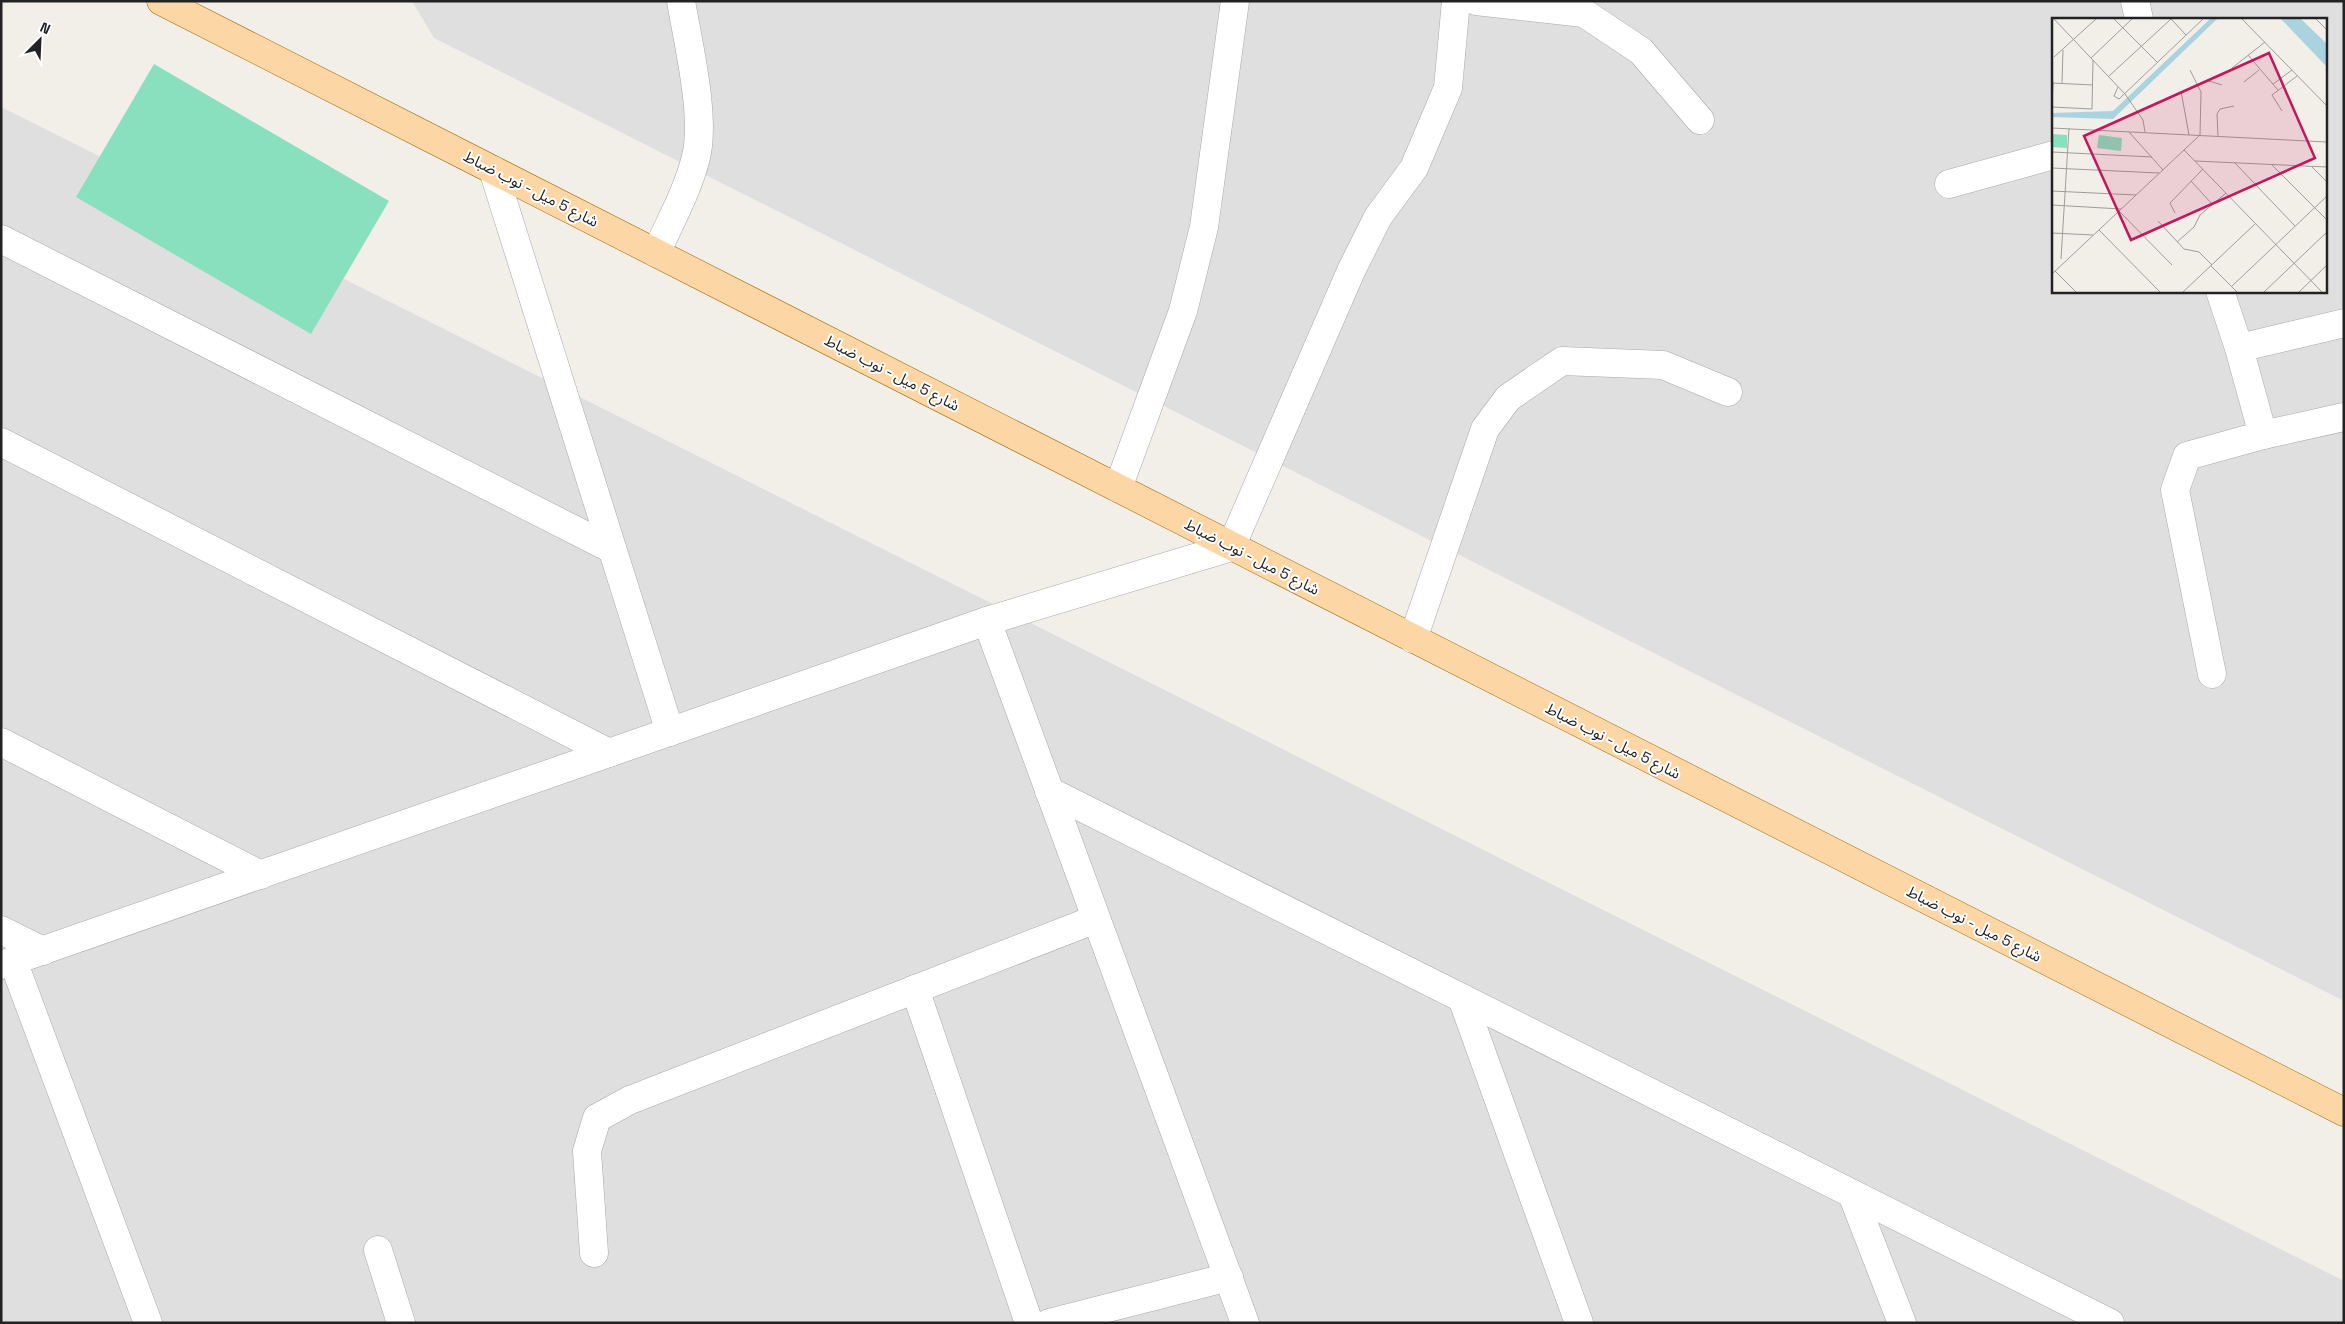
<svg xmlns="http://www.w3.org/2000/svg" width="2345" height="1324" font-family="'Space Grotesk','Noto Sans Arabic',sans-serif">
  <rect width="100%" height="100%" fill="#f2efe9"/>
  <!-- residential -->
  <g fill="#e0dfdf" fill-rule="evenodd">
    <path d="M412,1H2344V1001L434,38ZM2054,19H2326V291H2054Z"/>
    <polygon points="1,107 2344,1281 2344,1323 1,1323"/>
  </g>
  <!-- pitch -->
  <polygon fill="#88e0be" points="154,64 389,201 311,334 76,197"/>
  <g fill="none" stroke-linecap="round" stroke-linejoin="round">
    <defs>
      <g id="minor">
        <polyline points="1476,1 1584,13 1641,51 1700,120"/>
        <polyline points="2135,1 2139,19"/>
        <polyline points="493,170 670,732"/>
        <polyline points="1949,184 2054,155"/>
        <polyline points="1,239 612,549"/>
        <path d="M656,253C670,222 688,190 696,157C706,117 688,43 681,1"/>
        <polyline points="2220,291 2239,348 2263,435"/>
        <polyline points="2239,348 2344,323"/>
        <polyline points="1,442 609,753"/>
        <polyline points="1118,488 1183,311 1204,227 1235,1"/>
        <polyline points="987,621 1245,1323"/>
        <polyline points="1413,639 1485,429 1508,398 1562,361 1663,365 1728,392"/>
        <polyline points="2212,674 2175,490 2187,456 2263,435 2344,417"/>
        <polyline points="1,742 261,875"/>
        <polyline points="1049,791 2110,1323"/>
        <polyline points="1,930 43,951"/>
        <polyline points="13,961 148,1323"/>
        <polyline points="1,965 987,621 1231,547 1351,271 1378,217 1414,168 1448,88 1456,1"/>
        <polyline points="915,989 1029,1323"/>
        <polyline points="1462,998 1579,1323"/>
        <polyline points="1852,1194 1902,1323"/>
        <polyline points="378,1250 401,1323"/>
        <polyline points="594,1253 587,1151 597,1118 630,1100 1096,919"/>
        <polyline points="1049,1323 1229,1277"/>
      </g>
      <polyline id="major" points="161,1 2344,1112"/>
    </defs>
    <!-- minor casing -->
    <use href="#minor" stroke="#a9a9a9" stroke-width="29"/>
    <!-- major casing -->
    <use href="#major" stroke="#a06b00" stroke-width="29"/>
    <!-- minor -->
    <use href="#minor" stroke="#fff" stroke-width="28"/>
    <!-- major -->
    <use href="#major" stroke="#fcd6a4" stroke-width="28"/>
  </g>
  <g text-anchor="middle" stroke-width="4" stroke-linejoin="round" paint-order="stroke">
    <!-- street labels -->
    <g font-size="15" fill="#222" stroke="#fff">
      <text transform="translate(531 189) rotate(27)" y="5">شارع 5 ميل - نوب ضباط</text>
      <text transform="translate(892 373) rotate(27)" y="5">شارع 5 ميل - نوب ضباط</text>
      <text transform="translate(1252 557) rotate(27)" y="5">شارع 5 ميل - نوب ضباط</text>
      <text transform="translate(1613 741) rotate(27)" y="5">شارع 5 ميل - نوب ضباط</text>
      <text transform="translate(1974 924) rotate(27)" y="5">شارع 5 ميل - نوب ضباط</text>
    </g>
  </g>
  <!-- overview -->
  <g transform="translate(2052 18)">
    <rect width="275" height="275" fill="#f2efe9"/>
    <path d="M0,116L15,117V130L0,129ZM47,117L70,120L69,133L45,130Z" fill="#88e0be"/>
    <path d="M158,1H165L61,101L0,99V95L61,93ZM229,1H249L275,26V49Z" fill="#aad3df"/>
    <path fill="none" stroke="#9f9d99" stroke-width="1" d="M2,1L73,76L91,102L93,114M62,1L105,44M119,1L134,17M190,1L275,88M264,1L275,12M196,37L226,72M2,39L44,1M39,40L80,1M180,50L213,24M57,58L119,1M192,64L207,52M0,65L41,67M10,65L11,32M147,66L157,63L170,67M221,66L240,52M66,69L62,78L67,81L151,1M129,73L137,117M0,89L40,91L41,42M0,89L1,65M230,93L220,77L245,58M0,110L275,124M77,114L111,152M166,118L165,96L168,91L182,88M132,132L270,274M0,134L100,139M143,143L275,149M183,145L243,208M220,147L275,202M260,149L275,164M0,150L107,155M139,163L160,186M0,173L84,177M0,187L69,191M67,193L120,247M123,195L118,185L151,151M106,203L132,231L147,234L160,247M47,212L108,274M0,215L41,217M125,224L142,209L148,197L174,175M9,241L17,110M159,248L185,274M3,253L24,274M0,256L148,117L149,74L138,52M179,269L275,178M131,274L203,206M212,274L275,214M247,274L275,247"/>
    <path fill="#c2185b" fill-opacity="0.15" stroke="#c2185b" stroke-width="2.5" d="M217,35L263,140L79,222L32,118Z"/>
    <rect width="275" height="275" fill="none" stroke="#222" stroke-width="2.5"/>
  </g>
  <!-- border -->
  <rect width="2345" height="1324" fill="none" stroke="#222222" stroke-width="5"/>
  <!-- north arrow -->
  <g transform="translate(40 40) rotate(24)" stroke="#ffffff" stroke-width="4" paint-order="stroke">
  <path d="M0-4L9 19L0 12L-9 19Z" fill="#222222"/>
  <text y="-8" font-size="14" font-weight="bold" text-anchor="middle" fill="#222222">N</text>
  </g>
</svg>
